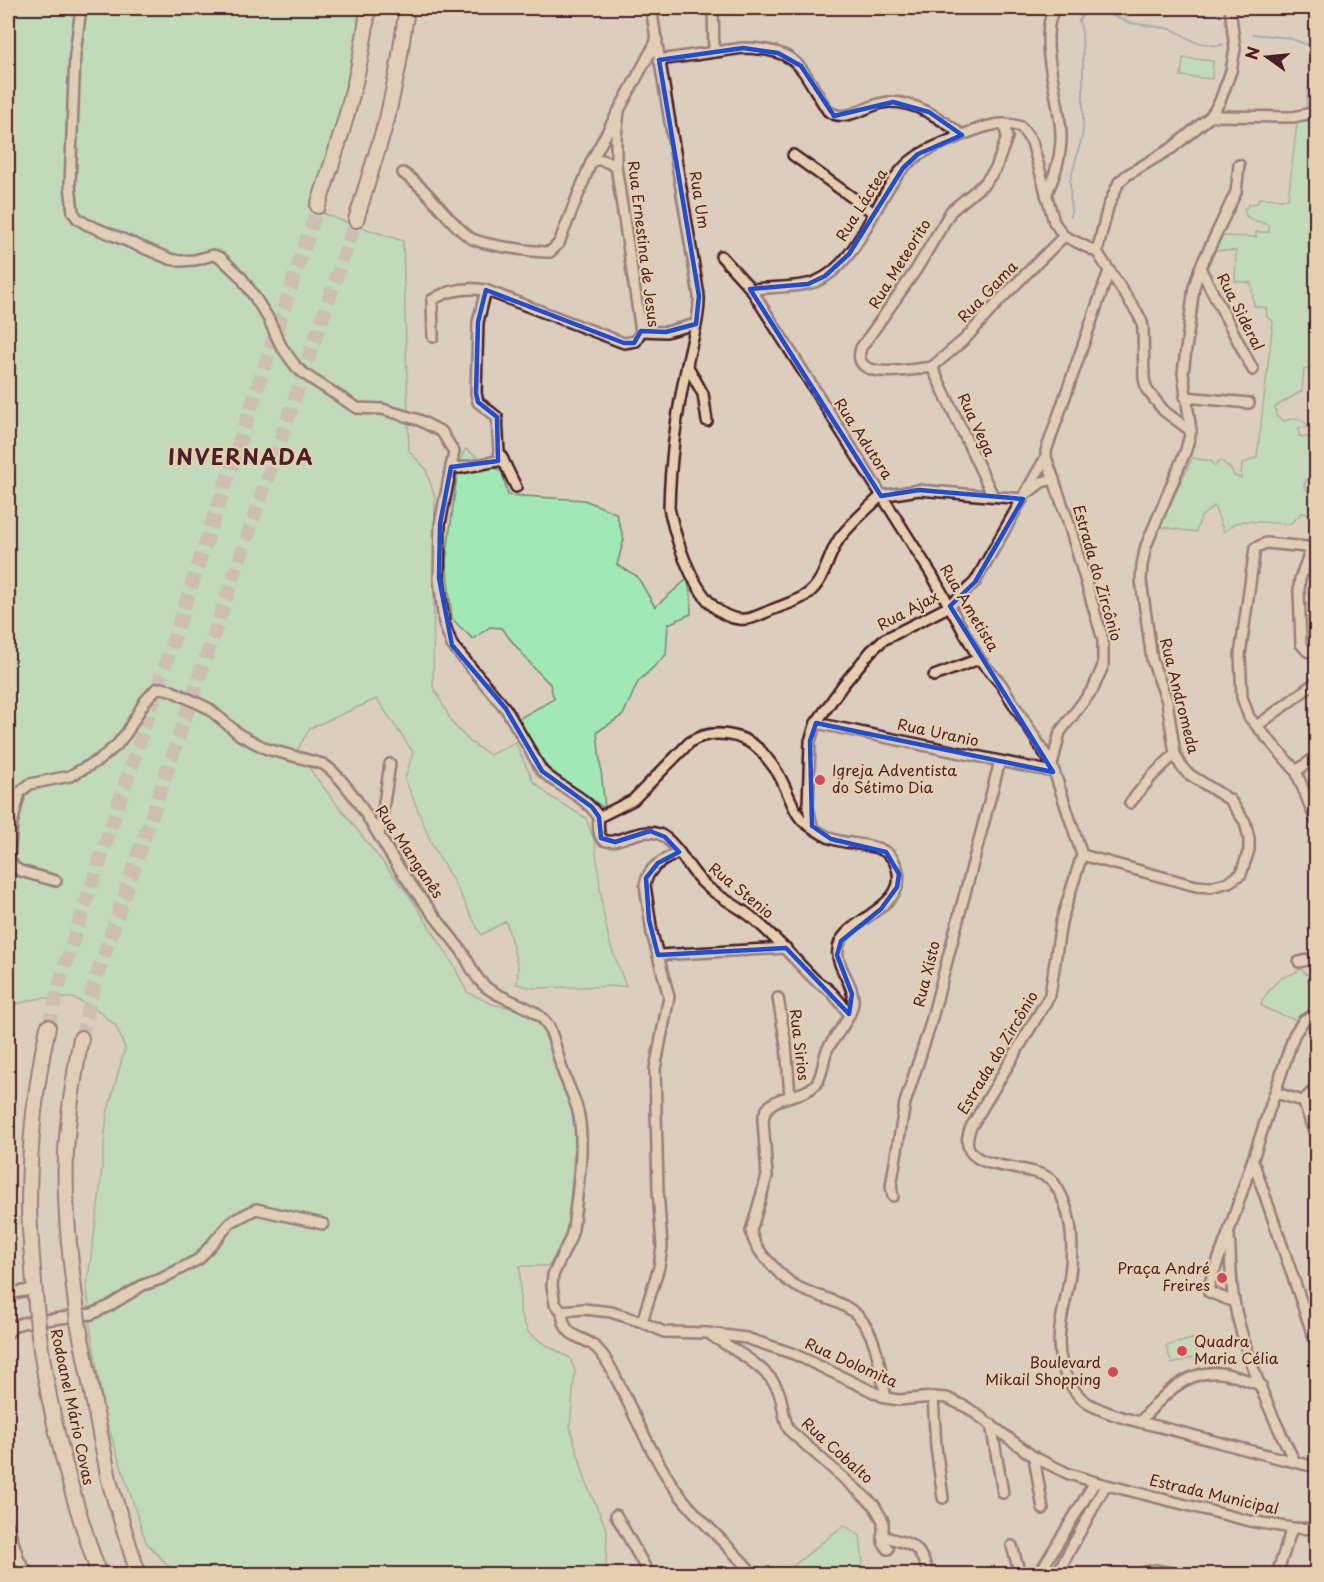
<svg xmlns="http://www.w3.org/2000/svg" width="1324" height="1582" font-family="'Playpen Sans',sans-serif">
  <rect width="100%" height="100%" fill="#dbcebd"/>
  <filter id="ink" filterUnits="userSpaceOnUse"><feTurbulence type="fractalNoise" baseFrequency=".0167" numOctaves="2"/><feDisplacementMap in="SourceGraphic" scale="12" xChannelSelector="R" yChannelSelector="G"/><feConvolveMatrix kernelMatrix="1 2 1 2 8 2 1 2 1" color-interpolation-filters="sRGB"/></filter>
  <g filter="url(#ink)">
    <!-- green -->
    <g fill="#a0e8b5" stroke="#758470" stroke-width="1.5">
      <polygon points="8,8 362,8 354,55 337,124 309,207 340,220 403,241 409,451 426,469 435,498 433,686 453,724 470,742 490,755 515,742 533,781 551,797 586,818 595,843 603,912 610,944 626,986 532,988 517,984 518,967 506,921 481,935 455,884 433,847 405,779 413,752 377,699 310,728 298,749 314,775 411,898 451,960 467,992 492,1004 516,1009 539,1023 550,1047 558,1077 574,1112 576,1131 567,1233 549,1266 520,1266 520,1312 528,1332 543,1343 570,1358 575,1371 570,1427 587,1485 607,1530 606,1574 176,1574 146,1542 105,1417 90,1326 87,1285 99,1199 107,1114 125,1048 116,1026 95,1008 73,998 40,998 8,1006"/>
      <polygon points="1183,58 1213,61 1212,79 1181,76"/>
      <path d="M1316,119V251L1314,256L1316,268V348L1313,355L1316,357V367L1313,370L1304,369L1302,391L1275,407L1276,416L1284,421C1297,417 1300,416 1309,427L1299,428V436L1311,438L1316,443V477L1306,480L1304,486L1309,492L1316,491V527L1314,526L1311,514L1302,513L1290,524L1244,521L1236,523L1224,532L1214,506L1201,517L1196,532L1160,527L1192,458L1211,461L1215,466L1220,460L1231,469L1234,476L1241,478L1242,464L1257,457L1273,322L1267,317L1266,308L1254,306L1251,283L1235,281L1236,251L1213,250L1223,236L1256,237V232H1269V225L1253,220L1246,216L1244,209L1250,204L1258,203L1259,198L1288,199L1297,123Z"/>
      <path d="M465,449L502,472L508,495L584,500L616,513L624,539L617,565L637,576L655,607L687,579L691,595V614L668,624L666,655L638,682L623,715L597,732L605,809C582,791 556,779 538,757C529,746 524,731 518,719L554,699L550,684L534,668L501,628L490,627L473,639L452,619L446,561L458,468Z"/>
      <path d="M1300,969C1314,976 1314,992 1313,1006L1296,1020L1269,1010L1261,1005C1262,998 1276,981 1282,978C1289,974 1294,975 1300,969Z"/>
      <polygon points="1192,1339 1198,1356 1172,1364 1166,1346"/>
      <polygon points="844,1525 860,1536 864,1574 778,1574 793,1566"/>
    </g>
    <g fill="none" stroke-linecap="round" stroke-linejoin="round">
      <!-- stream -->
      <g stroke="#75819f" stroke-width="2">
        <polyline points="1094,8 1131,23 1172,29 1195,42 1217,46 1223,44"/>
        <polyline points="1253,34 1289,38 1316,48"/>
        <polyline points="1306,108 1309,81 1316,53"/>
        <polyline points="1071,217 1070,181 1083,133 1083,61 1082,31 1079,21 1085,8"/>
      </g>
      <!-- highway-tunnel -->
      <g stroke="#beaba0" stroke-width="14" stroke-dasharray="14 7" stroke-linecap="butt">
        <polyline points="48,1027 64,968 318,206"/>
        <polyline points="81,1038 97,975 356,220"/>
      </g>
      <defs>
        <g id="minor">
          <path d="M81,8L75,54L70,185L73,212L77,218L86,224L170,259L180,261L195,260L213,255L221,258L241,277L254,296L268,318L281,346L297,368L310,378L357,408L382,409L419,420L442,432L454,452L440,524L439,578L444,623L452,645L506,709L542,771C561,789 583,794 599,817C593,871 639,815 666,838C681,850 689,870 704,884C717,896 734,904 749,915C773,934 792,957 814,979C819,984 827,987 832,993C838,999 844,1007 849,1014"/>
          <path d="M651,8L699,296C700,319 691,342 687,365C677,411 670,460 669,508C676,541 698,615 739,619C751,621 763,613 774,609C786,604 802,600 811,591C826,577 828,555 839,539C851,523 867,509 881,496"/>
          <polyline points="713,8 714,52"/>
          <path d="M659,60L743,48C802,49 800,69 828,111C847,125 869,102 890,102C918,102 941,119 962,135C981,128 1001,119 1021,127L1032,142L1054,222L1064,236L1097,252L1138,314L1142,322L1143,329L1144,379L1147,390L1164,411L1191,431"/>
          <polyline points="1211,116 1293,117 1316,112"/>
          <polyline points="793,155 874,213"/>
          <polyline points="592,160 602,160 616,166"/>
          <path d="M403,173C431,191 444,218 469,237C480,245 535,252 550,252L559,243L592,160L657,40"/>
          <path d="M1046,195C1055,176 1061,158 1061,137C1061,97 1037,45 1054,8"/>
          <polyline points="1097,252 1108,207 1119,182 1127,175 1172,148 1211,116 1220,101 1231,71 1235,49 1230,8"/>
          <polyline points="721,256 751,289 932,575 979,659 1001,684 1052,765"/>
          <polyline points="1200,268 1253,370"/>
          <path d="M1109,271L1046,451V457L1068,521L1103,640V666L1093,689L1060,732L1052,765L1082,855L1061,922L1050,995L971,1127C949,1178 1038,1159 1054,1183C1077,1216 1074,1260 1066,1297C1059,1326 1053,1357 1071,1385C1075,1392 1082,1400 1089,1404C1117,1419 1151,1424 1180,1432C1226,1444 1271,1457 1316,1467"/>
          <path d="M751,289C769,287 798,288 815,282C860,264 874,198 905,166C921,150 942,144 962,135"/>
          <polyline points="486,290 478,322 476,393 478,402 497,417 499,452 503,460"/>
          <polyline points="641,331 666,332 696,324"/>
          <path d="M433,337L432,300C448,290 466,287 485,290L624,343L636,341L641,331L616,166V137L619,111"/>
          <polyline points="687,365 703,394 707,421"/>
          <path d="M932,367C915,369 849,383 861,348L916,270L951,211L985,183L996,168L1007,137L1004,124"/>
          <polyline points="932,367 965,339 1001,299 1064,236"/>
          <polyline points="932,367 993,496"/>
          <polyline points="1185,397 1249,403"/>
          <polyline points="451,467 460,468 503,460 516,487"/>
          <polyline points="1029,492 1042,482 1054,479"/>
          <polyline points="881,496 919,490 1023,499"/>
          <polyline points="1316,548 1266,543 1255,548 1240,655 1242,697 1249,717 1296,771 1316,821"/>
          <polyline points="1311,549 1300,579 1299,590 1301,644 1307,651 1316,654"/>
          <polyline points="934,676 979,659"/>
          <polyline points="816,723 1053,772"/>
          <polyline points="1257,726 1316,682"/>
          <polyline points="1296,771 1316,757"/>
          <polyline points="1130,803 1152,776 1175,754"/>
          <path d="M599,817L633,800L690,742C711,728 743,733 761,751C766,757 771,763 775,769C786,783 792,811 803,821C809,826 823,835 830,838C849,847 885,840 895,863C914,904 853,916 840,942C830,963 855,981 853,1002C851,1020 835,1035 827,1050C823,1060 823,1072 818,1081C805,1102 767,1090 763,1120L767,1176L751,1231C753,1243 760,1253 769,1262C777,1271 785,1280 796,1286C815,1297 843,1300 858,1316C878,1336 880,1371 886,1398"/>
          <polyline points="812,826 808,807 810,741 816,723 843,685 871,651 883,640 950,606 975,582 1046,457"/>
          <polyline points="379,835 390,764"/>
          <polyline points="1082,855 1196,886 1211,887 1229,882 1241,874 1249,850 1249,838 1245,822 1230,800 1187,773 1181,766 1175,754 1167,701 1152,660 1141,580 1142,565 1146,546 1186,450 1191,431 1183,373 1194,287 1200,268 1236,192 1239,165"/>
          <path d="M56,881L20,871L14,867L9,858L12,824L20,792L30,784L70,776L99,760L117,745L127,732L145,701L156,689L161,688L170,690L208,708L240,735L267,749L323,764C350,781 377,834 395,862C415,893 439,921 461,950C468,960 472,972 480,981C498,1003 537,1002 550,1029C555,1042 558,1056 562,1069C567,1084 576,1099 579,1116C585,1152 577,1193 573,1229L570,1239L553,1275L552,1286L555,1304L562,1311L584,1309L611,1312L642,1322L664,1332L707,1333L746,1338L794,1354L886,1398L899,1400L933,1397L947,1398L968,1408L1034,1457L1069,1474L1095,1482L1250,1521L1292,1528L1316,1529"/>
          <polyline points="658,955 786,948"/>
          <polyline points="1299,962 1316,958"/>
          <polyline points="778,998 786,1045 790,1096"/>
          <polyline points="1276,1093 1303,1101 1313,1091 1316,1090"/>
          <polyline points="1303,1101 1316,1137"/>
          <polyline points="1253,1161 1316,1344"/>
          <polyline points="893,1196 891,1186 905,1103 929,1029 1000,761"/>
          <path d="M1229,1236C1231,1257 1230,1280 1234,1301C1244,1355 1270,1413 1295,1462"/>
          <polyline points="8,1296 13,1293 35,1289"/>
          <polyline points="1234,1302 1209,1292 1209,1285 1229,1231 1294,1035 1304,1020 1316,1015"/>
          <path d="M562,1311C564,1344 586,1332 602,1354C611,1366 617,1381 624,1394C638,1424 653,1455 671,1483C692,1514 723,1540 748,1568"/>
          <path d="M642,1322L659,1267L662,1247L658,1190L655,1069L669,997L652,933L645,885C648,866 664,860 679,852"/>
          <polyline points="8,1333 14,1326 22,1323 92,1314 109,1306 143,1285 161,1279 199,1259 231,1222 256,1209 323,1224"/>
          <path d="M712,1336C732,1349 768,1367 778,1390C784,1403 782,1418 790,1431L874,1505L883,1521V1542L888,1549"/>
          <polyline points="933,1397 936,1447 943,1498"/>
          <path d="M1140,1422C1160,1398 1186,1369 1220,1373C1233,1374 1248,1381 1261,1385"/>
          <polyline points="991,1424 1003,1493"/>
          <polyline points="1034,1457 1043,1509"/>
          <polyline points="616,1515 649,1574"/>
          <polyline points="8,1526 19,1560 28,1574"/>
          <path d="M882,1536C914,1546 917,1541 929,1574"/>
          <polyline points="1012,1546 1020,1574"/>
          <polyline points="1039,1574 1095,1482"/>
          <polyline points="1057,1574 1105,1486"/>
          <polyline points="1136,1574 1155,1570 1176,1574"/>
          <polyline points="1277,1574 1292,1528"/>
        </g>
        <g id="highway">
          <path d="M318,206C340,140 361,76 368,8"/>
          <polyline points="356,220 387,119 398,68 407,8"/>
          <path d="M77,1312C70,1259 64,1206 66,1152C68,1113 74,1076 81,1038"/>
          <path d="M37,1317C34,1280 30,1243 29,1206C29,1145 35,1086 48,1027"/>
          <polyline points="78,1322 110,1484 138,1574"/>
          <path d="M38,1327C48,1412 71,1495 99,1574"/>
        </g>
      </defs>
      <!-- minor casing -->
      <use href="#minor" stroke="#4a1f2b" stroke-width="14"/>
      <!-- highway casing -->
      <use href="#highway" stroke="#4a1f2b" stroke-width="18"/>
      <!-- minor -->
      <use href="#minor" stroke="#e6cfaf" stroke-width="9"/>
      <!-- highway -->
      <use href="#highway" stroke="#e6cfaf" stroke-width="14"/>
      <defs>
        <g id="highway-bridge">
          <polyline points="77,1312 78,1322"/>
          <polyline points="37,1317 38,1327"/>
        </g>
      </defs>
      <!-- highway-bridge casing -->
      <use href="#highway-bridge" stroke="#4a1f2b" stroke-width="18" stroke-linecap="butt"/>
      <!-- highway-bridge -->
      <use href="#highway-bridge" stroke="#e6cfaf" stroke-width="14"/>
    </g>
  </g>
  <!-- marked area -->
  <path d="M0 0H1324V1582H0ZM743,48L778,53L801,66L834,116L893,102L929,112L962,135L918,154L903,168L849,254L825,276L808,284L750,289L881,496L919,490L1023,499L975,582L950,606L1053,772L816,723L810,741L812,826L831,839L886,852L899,874L897,887L881,909L841,941L837,955L852,994L849,1014L786,948L658,955L649,920L646,878L658,863L679,852L665,837L650,831L615,842L601,838L599,817L592,807L542,771L506,709L452,645L439,578L440,524L451,467L498,461L497,417L478,402L476,393L478,322L486,290L624,343H634L641,331L666,332L696,324L699,296L659,60Z" fill="#dbcebd" fill-opacity=".55" fill-rule="evenodd"/>
  <path fill="none" stroke="#1d4ed8" stroke-width="4.5" stroke-linejoin="round" d="M743,48L778,53L801,66L834,116L893,102L929,112L962,135L918,154L903,168L849,254L825,276L808,284L750,289L881,496L919,490L1023,499L975,582L950,606L1053,772L816,723L810,741L812,826L831,839L886,852L899,874L897,887L881,909L841,941L837,955L852,994L849,1014L786,948L658,955L649,920L646,878L658,863L679,852L665,837L650,831L615,842L601,838L599,817L592,807L542,771L506,709L452,645L439,578L440,524L451,467L498,461L497,417L478,402L476,393L478,322L486,290L624,343H634L641,331L666,332L696,324L699,296L659,60Z"/>
  <!-- markers -->
  <g fill="#d1495b" stroke="#e6cfaf" stroke-width="2">
    <circle cx="820" cy="780" r="6"/>
    <circle cx="1222" cy="1278" r="6"/>
    <circle cx="1182" cy="1351" r="6"/>
    <circle cx="1113" cy="1372" r="6"/>
  </g>
  <g text-anchor="middle" stroke-width="4.5" stroke-linejoin="round" paint-order="stroke">
    <!-- street labels -->
    <g font-size="15" fill="#4a1f2b" stroke="#e6cfaf">
      <text transform="translate(699 200) rotate(81)" y="5">Rua Um</text>
      <text transform="translate(862 205) rotate(-58)" y="5">Rua Láctea</text>
      <text transform="translate(643 244) rotate(83)" y="5">Rua Ernestina de Jesus</text>
      <text transform="translate(900 264) rotate(-58)" y="5">Rua Meteorito</text>
      <text transform="translate(988 292) rotate(-46)" y="5">Rua Gama</text>
      <text transform="translate(1240 312) rotate(63)" y="5">Rua Sideral</text>
      <text transform="translate(976 425) rotate(65)" y="5">Rua Vega</text>
      <text transform="translate(863 439) rotate(57)" y="5">Rua Adutora</text>
      <text transform="translate(1097 573) rotate(74)" y="5">Estrada do Zircônio</text>
      <text transform="translate(969 608) rotate(59)" y="5">Rua Ametista</text>
      <text transform="translate(908 611) rotate(-28)" y="5">Rua Ajax</text>
      <text transform="translate(1179 696) rotate(76)" y="5">Rua Andromeda</text>
      <text transform="translate(938 733) rotate(12)" y="5">Rua Uranio</text>
      <text transform="translate(409 852) rotate(56)" y="5">Rua Manganês</text>
      <text transform="translate(741 891) rotate(39)" y="5">Rua Stenio</text>
      <text transform="translate(927 974) rotate(-76)" y="5">Rua Xisto</text>
      <text transform="translate(799 1045) rotate(83)" y="5">Rua Sirios</text>
      <text transform="translate(998 1053) rotate(-59)" y="5">Estrada do Zircônio</text>
      <text transform="translate(851 1363) rotate(24)" y="5">Rua Dolomita</text>
      <text transform="translate(72 1407) rotate(78)" y="5">Rodoanel Mário Covas</text>
      <text transform="translate(837 1451) rotate(42)" y="5">Rua Cobalto</text>
      <text transform="translate(1214 1495) rotate(13)" y="5">Estrada Municipal</text>
    </g>
    <!-- poi labels -->
    <g font-size="15" fill="#4a1f2b" stroke="#e6cfaf" text-anchor="start">
      <text x="832" y="776">Igreja Adventista<tspan x="832" dy="17">do Sétimo Dia</tspan></text>
      <text x="1210" y="1274" text-anchor="end">Praça André<tspan x="1210" dy="17">Freires</tspan></text>
      <text x="1194" y="1347">Quadra<tspan x="1194" dy="17">Maria Célia</tspan></text>
      <text x="1101" y="1368" text-anchor="end">Boulevard<tspan x="1101" dy="17">Mikail Shopping</tspan></text>
    </g>
    <!-- district labels -->
    <g font-size="21" font-weight="bold" letter-spacing="1.5" fill="#4a1f2b" stroke="#e6cfaf">
      <text x="241" y="465">INVERNADA</text>
    </g>
  </g>
  <!-- margin -->
  <rect width="1324" height="1582" fill="none" stroke="#e6cfaf" stroke-width="30"/>
  <rect x="15" y="15" width="1294" height="1552" fill="none" stroke="#4a1f2b" stroke-width="2" filter="url(#ink)"/>
  <!-- north arrow -->
  <g transform="translate(1267 57) rotate(285)" stroke="#e6cfaf" stroke-width="4.5" paint-order="stroke">
  <path d="M0-4.5L10 22L0 15L-10 22Z" fill="#4a1f2b"/>
  <text y="-9" font-size="16" font-weight="bold" text-anchor="middle" fill="#4a1f2b">N</text>
  </g>
</svg>
